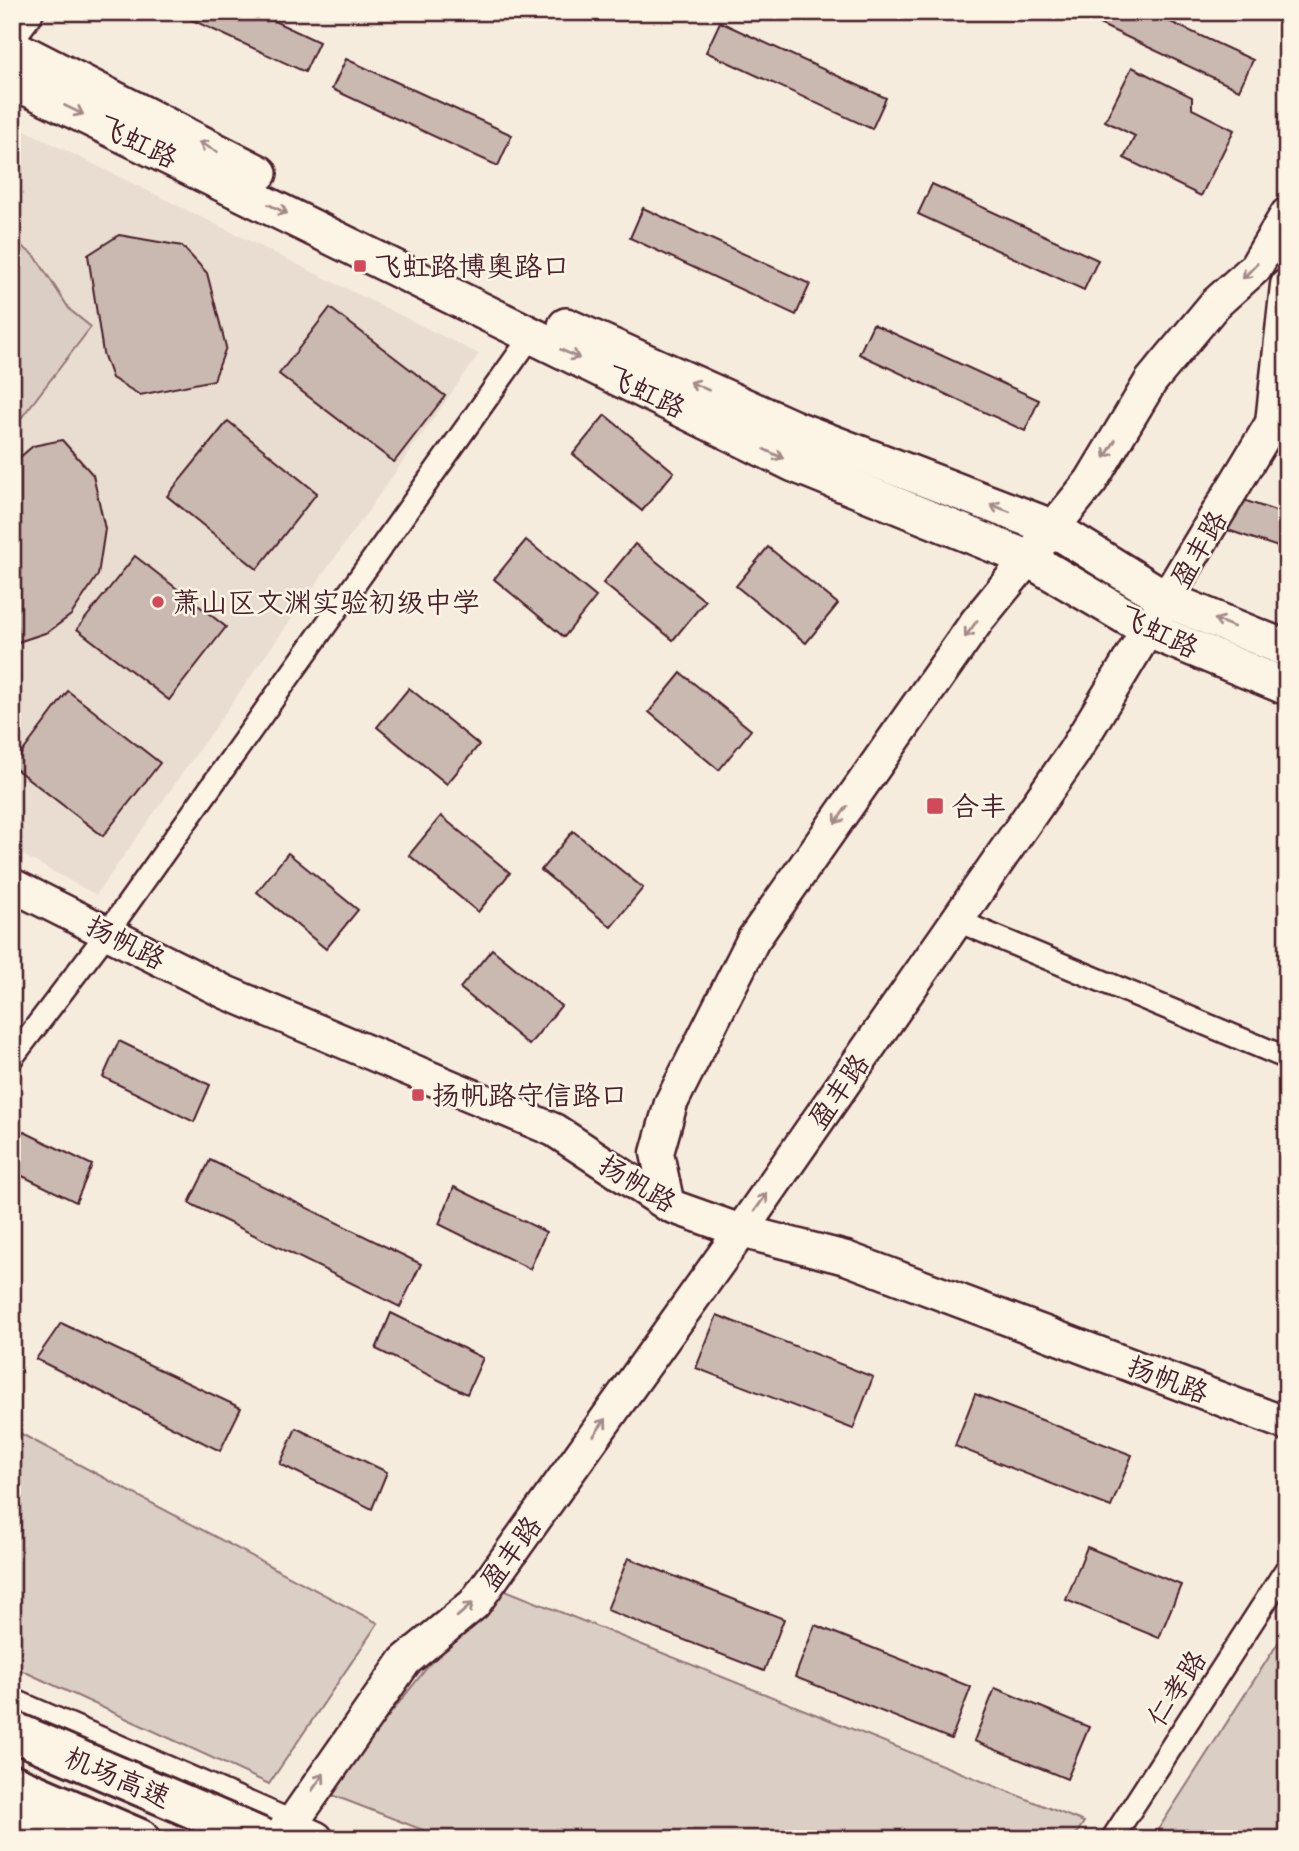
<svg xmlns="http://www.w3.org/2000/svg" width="1299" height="1851" font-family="Dekko,'LXGW WenKai TC',sans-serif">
  <rect width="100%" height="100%" fill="#f5ecde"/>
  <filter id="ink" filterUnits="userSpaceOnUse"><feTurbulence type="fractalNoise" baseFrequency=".0143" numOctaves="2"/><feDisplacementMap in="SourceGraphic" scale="14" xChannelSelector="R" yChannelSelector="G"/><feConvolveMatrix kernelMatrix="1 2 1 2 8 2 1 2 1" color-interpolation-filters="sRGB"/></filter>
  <g filter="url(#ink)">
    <!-- built -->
    <polygon fill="#e8ddd0" points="12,124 479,354 96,895 12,849"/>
    <!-- green -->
    <g fill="#dbcec4" stroke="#927678" stroke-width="2">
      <polygon points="12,239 35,256 70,310 91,327 12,430"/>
      <polygon points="12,1429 378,1623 269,1784 12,1666"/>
      <polygon points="493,1585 1084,1822 1073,1839 446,1839 327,1793"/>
      <polygon points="1287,1629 1287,1839 1152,1839"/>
    </g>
    <!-- building -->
    <g fill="#cab9b1" stroke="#4a1f2b" stroke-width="2">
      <polygon points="175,12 255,12 319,42 305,72"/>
      <polygon points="1074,12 1149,12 1253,60 1239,90"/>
      <polygon points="720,22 886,98 872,129 706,52"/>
      <polygon points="346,59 512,135 498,166 332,89"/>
      <polygon points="1132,67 1192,97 1192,109 1234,130 1201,196 1124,158 1135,136 1105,121"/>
      <polygon points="932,184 1098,260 1084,290 918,214"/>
      <polygon points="643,208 810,284 796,315 630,238"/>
      <polygon points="119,235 182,246 207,273 226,347 214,380 140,395 112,378 103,353 88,255"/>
      <polygon points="330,308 445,396 394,462 279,374"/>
      <polygon points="873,324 1039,400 1025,431 859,354"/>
      <polygon points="605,415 674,472 642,511 573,454"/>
      <polygon points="228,421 317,493 257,569 167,496"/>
      <polygon points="62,440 93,475 105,529 98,575 71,615 48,632 15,643 12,640 12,464 33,446"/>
      <polygon points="1226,494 1287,515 1287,550 1216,526"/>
      <polygon points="526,540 596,597 564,637 494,579"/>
      <polygon points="635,544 705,601 673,640 603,583"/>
      <polygon points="768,547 838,604 806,643 736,586"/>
      <polygon points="135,556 226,627 169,700 77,629"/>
      <polygon points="681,673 751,730 719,770 649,712"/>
      <polygon points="409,688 479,745 447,784 377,727"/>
      <polygon points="68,691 160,763 103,836 12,766"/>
      <polygon points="441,816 510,873 478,912 409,855"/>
      <polygon points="573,831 643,888 611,927 541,870"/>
      <polygon points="288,853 358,910 326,949 257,892"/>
      <polygon points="492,949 561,1006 529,1045 460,988"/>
      <polygon points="119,1041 210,1085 194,1122 103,1077"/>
      <polygon points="12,1126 92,1165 76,1202 12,1171"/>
      <polygon points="210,1160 421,1264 400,1307 189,1203"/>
      <polygon points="454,1187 546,1232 530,1269 439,1224"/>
      <polygon points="391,1313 483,1358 467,1394 376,1349"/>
      <polygon points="717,1315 873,1377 853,1429 696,1368"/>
      <polygon points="61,1323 241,1408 220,1451 36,1359"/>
      <polygon points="975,1394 1132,1455 1111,1507 955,1446"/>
      <polygon points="296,1428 387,1472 372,1509 280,1464"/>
      <polygon points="1087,1547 1181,1585 1159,1638 1066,1600"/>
      <polygon points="628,1558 784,1619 764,1671 607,1610"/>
      <polygon points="815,1625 971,1687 951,1739 795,1677"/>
      <polygon points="995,1688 1089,1727 1067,1779 974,1741"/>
    </g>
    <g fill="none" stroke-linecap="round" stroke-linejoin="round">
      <defs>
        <g id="street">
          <polyline points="958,921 1287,1058"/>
          <polyline points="12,1058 107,933 532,335"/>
          <polyline points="1112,1839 1287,1568"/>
        </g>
        <g id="secondary">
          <polyline points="12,885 225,992 554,1130 668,1205 741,1231 846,1258 1287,1424"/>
          <polyline points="668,1205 657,1153 671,1103 753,940 977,621 1091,481 1151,381 1215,304 1255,268 1287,214"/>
          <polyline points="281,1839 405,1661 474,1604 741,1231 1074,752 1272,423 1287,285"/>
        </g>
        <g id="primary">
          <polyline points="12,29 25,12"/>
          <polyline points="12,47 259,173"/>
          <polyline points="12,80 794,464 1027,558 1149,630 1287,687"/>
          <polyline points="566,326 793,428 1051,527 1168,600 1287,649"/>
          <polyline points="12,1707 315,1839"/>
          <polyline points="12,1808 82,1839"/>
        </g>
        <polyline id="highway" points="12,1784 140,1839"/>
      </defs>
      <!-- street casing -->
      <use href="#street" stroke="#4a1f2b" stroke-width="26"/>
      <!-- secondary casing -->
      <use href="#secondary" stroke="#4a1f2b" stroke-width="37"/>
      <!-- primary casing -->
      <use href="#primary" stroke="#4a1f2b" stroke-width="40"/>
      <!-- highway casing -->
      <use href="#highway" stroke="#4a1f2b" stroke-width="44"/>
      <!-- street -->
      <use href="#street" stroke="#fcf5e5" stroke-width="21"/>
      <!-- secondary -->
      <use href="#secondary" stroke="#fcf5e5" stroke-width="32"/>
      <!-- primary -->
      <use href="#primary" stroke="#fcf5e5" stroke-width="35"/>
      <!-- highway -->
      <use href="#highway" stroke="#fcf5e5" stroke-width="38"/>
      <defs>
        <polyline id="highway-bridge" points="12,1731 264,1839"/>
      </defs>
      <!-- highway-bridge casing -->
      <use href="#highway-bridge" stroke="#4a1f2b" stroke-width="44" stroke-linecap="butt"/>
      <!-- highway-bridge -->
      <use href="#highway-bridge" stroke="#fcf5e5" stroke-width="38"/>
    </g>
    <!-- one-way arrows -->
    <defs><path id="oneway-shaft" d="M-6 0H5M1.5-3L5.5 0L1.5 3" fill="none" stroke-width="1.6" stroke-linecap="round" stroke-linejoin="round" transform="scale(1.75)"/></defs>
    <g stroke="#a38a88">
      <use href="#oneway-shaft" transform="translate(74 110) rotate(26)"/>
      <use href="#oneway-shaft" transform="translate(208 147) rotate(-153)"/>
      <use href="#oneway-shaft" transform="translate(278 209) rotate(26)"/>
      <use href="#oneway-shaft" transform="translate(1250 271) rotate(134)"/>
      <use href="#oneway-shaft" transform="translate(570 354) rotate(26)"/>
      <use href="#oneway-shaft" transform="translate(699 386) rotate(-156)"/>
      <use href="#oneway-shaft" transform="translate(1110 449) rotate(121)"/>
      <use href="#oneway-shaft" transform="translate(774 454) rotate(26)"/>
      <use href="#oneway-shaft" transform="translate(1000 508) rotate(-159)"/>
      <use href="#oneway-shaft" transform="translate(1224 623) rotate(-158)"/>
      <use href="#oneway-shaft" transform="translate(971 629) rotate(126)"/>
      <use href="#oneway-shaft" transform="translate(841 815) rotate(125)"/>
      <use href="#oneway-shaft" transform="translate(761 1202) rotate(-55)"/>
      <use href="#oneway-shaft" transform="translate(600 1427) rotate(-54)"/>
      <use href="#oneway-shaft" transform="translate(465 1610) rotate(-41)"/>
      <use href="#oneway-shaft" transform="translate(318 1782) rotate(-55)"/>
    </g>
  </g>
  <!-- markers -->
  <g fill="#d1495b" stroke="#fcf5e5" stroke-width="2.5">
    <rect x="353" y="259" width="14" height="14" rx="3.5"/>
    <circle cx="158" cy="602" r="7"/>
    <rect x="926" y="797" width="18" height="18" rx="3.5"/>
    <rect x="411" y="1088" width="14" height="14" rx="3.5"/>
  </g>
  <g text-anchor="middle" stroke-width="5" stroke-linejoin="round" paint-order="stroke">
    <!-- street labels -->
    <g font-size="28" fill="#4a1f2b" stroke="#fcf5e5">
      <text transform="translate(138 141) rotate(26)" y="10">飞虹路</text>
      <text transform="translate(646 391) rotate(26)" y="10">飞虹路</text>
      <text transform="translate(1198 549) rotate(-60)" y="10">盈丰路</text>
      <text transform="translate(1159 631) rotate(26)" y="10">飞虹路</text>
      <text transform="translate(126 942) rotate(27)" y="10">扬帆路</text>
      <text transform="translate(838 1091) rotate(-55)" y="10">盈丰路</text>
      <text transform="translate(638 1183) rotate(31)" y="10">扬帆路</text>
      <text transform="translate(1168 1379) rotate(21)" y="10">扬帆路</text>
      <text transform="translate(510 1553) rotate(-54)" y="10">盈丰路</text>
      <text transform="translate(1176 1688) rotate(-57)" y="10">仁孝路</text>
      <text transform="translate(118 1777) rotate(23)" y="10">机场高速</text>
    </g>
    <!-- poi labels -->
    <g font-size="28" fill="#4a1f2b" stroke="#fcf5e5" text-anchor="start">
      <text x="374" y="276">飞虹路博奥路口</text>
      <text x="172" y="612">萧山区文渊实验初级中学</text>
      <text x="951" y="816">合丰</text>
      <text x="432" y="1105">扬帆路守信路口</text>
    </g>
  </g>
  <!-- margin -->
  <rect width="1299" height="1851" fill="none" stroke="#fcf5e5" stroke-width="42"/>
  <rect x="21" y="21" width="1257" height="1809" fill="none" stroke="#4a1f2b" stroke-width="2.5" filter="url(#ink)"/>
</svg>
